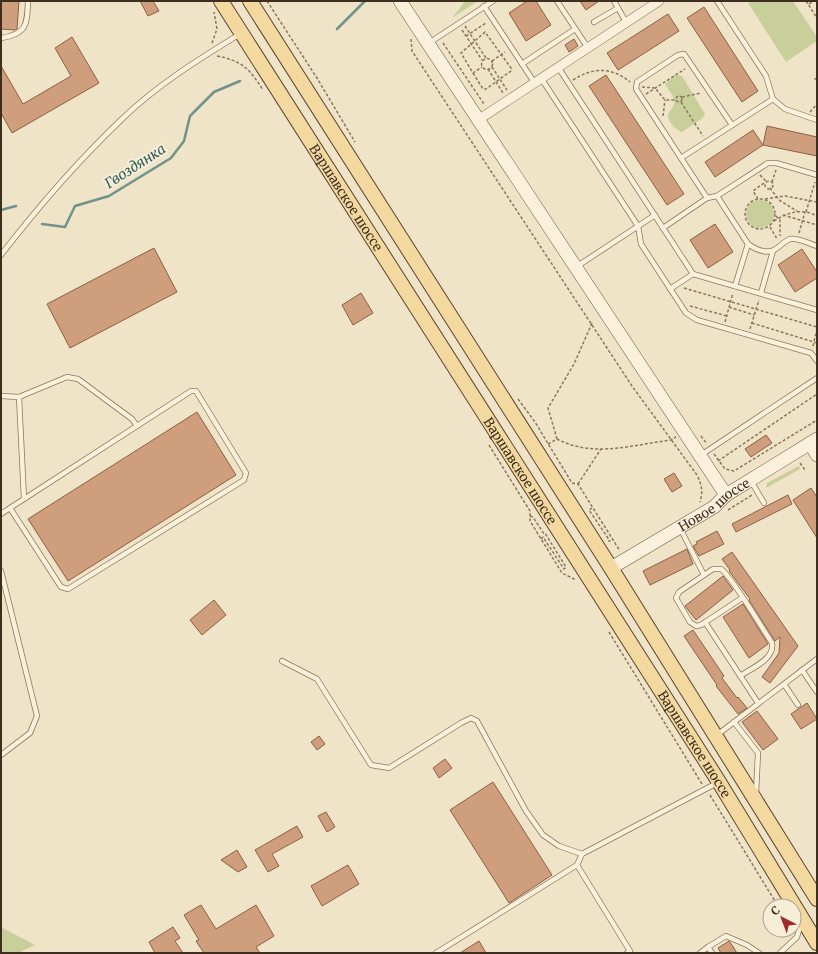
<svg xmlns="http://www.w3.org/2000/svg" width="818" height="954" font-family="Merriweather,serif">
  <rect width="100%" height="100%" fill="#f0e4c8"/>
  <!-- green -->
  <g fill="#c9cf9b">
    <polygon points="465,1 478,1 452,18"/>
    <polygon points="751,1 793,1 817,37 817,41 786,62 748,3"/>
    <path d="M676,75L682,76L705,114L703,118L682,132C677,131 667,121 668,115C669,110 675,108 674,101C674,95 668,90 665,84Z"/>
    <circle cx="760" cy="214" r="14"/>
    <polygon points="799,466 800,469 766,488 767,483"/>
    <polygon points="1,927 35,945 18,953 1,953"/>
  </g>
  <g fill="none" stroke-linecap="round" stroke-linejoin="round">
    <!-- stream -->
    <g stroke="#6f938a" stroke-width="2.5">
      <polyline points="337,29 365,1"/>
      <polyline points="1,210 16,206"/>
      <polyline points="42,224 65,227 75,206 109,196 171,158 184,141 190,116 214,92 240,81"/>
    </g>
  </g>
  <!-- building -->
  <g fill="#cf9f7d" stroke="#8d5f41">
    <polygon points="1,1 19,1 17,29 15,30 1,29"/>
    <polygon points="140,1 153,1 159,11 148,16"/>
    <polygon points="527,1 536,1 551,25 526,41 509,13"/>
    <polygon points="580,1 599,1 586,10"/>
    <polygon points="704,7 758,91 742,102 687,18"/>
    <polygon points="668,14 679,31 618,70 607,53"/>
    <polygon points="72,37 99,83 12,133 1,113 1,66 23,104 71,76 55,48"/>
    <polygon points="574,39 578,46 569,52 565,45"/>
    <polygon points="606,75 684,194 667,205 589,86"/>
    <polygon points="767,126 817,137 817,156 763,145"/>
    <polygon points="753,130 763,145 715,177 705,162"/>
    <polygon points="715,224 733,252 708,268 690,240"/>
    <polygon points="154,248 177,292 70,348 47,304"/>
    <polygon points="802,249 817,272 817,278 795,292 778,265"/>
    <polygon points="361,293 373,313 353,325 342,305"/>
    <polygon points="197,412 236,475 68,581 28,519"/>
    <polygon points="766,435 772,443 751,457 745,449"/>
    <polygon points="674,473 682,486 672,492 664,479"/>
    <polygon points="811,488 817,497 817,538 793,500"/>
    <polygon points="788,495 792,504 736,532 732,524"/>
    <polygon points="717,531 724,544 699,556 693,546 697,544 696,542"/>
    <polygon points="687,549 693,564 650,585 643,571"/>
    <polygon points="732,552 798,646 770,683 762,677 779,653 780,637 775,641 749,600 750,599 729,571 730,570 722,559"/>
    <polygon points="723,576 733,590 696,620 685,606"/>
    <polygon points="214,600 226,615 202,635 190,620"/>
    <polygon points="743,604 768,644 749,658 723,617"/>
    <polygon points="693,630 724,676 722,678 737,698 738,697 747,708 738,714 716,686 717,685 684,636"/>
    <polygon points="807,703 817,719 801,729 791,714"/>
    <polygon points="757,711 778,739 763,750 742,722"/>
    <polygon points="319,736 325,744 317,750 311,742"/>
    <polygon points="445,759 452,768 439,778 433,768"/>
    <polygon points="493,782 552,875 509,903 450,810"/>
    <polygon points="326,812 335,827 327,832 318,816"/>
    <polygon points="297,826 303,837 272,854 279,866 268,872 255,850"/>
    <polygon points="237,850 247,867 238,872 221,860"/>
    <polygon points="348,865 359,884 322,906 311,886"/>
    <polygon points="201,905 216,929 256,905 274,936 256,947 260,953 204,953 196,941 199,940 184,915"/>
    <polygon points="173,927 180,938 175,941 183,953 155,953 149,942"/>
    <polygon points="479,941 486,953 460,953"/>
    <polygon points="729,941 730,942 737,953 721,953 718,948"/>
  </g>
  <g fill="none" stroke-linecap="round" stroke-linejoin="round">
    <defs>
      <g id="lane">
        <polyline points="557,1 588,48"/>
        <polyline points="614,1 626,22"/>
        <polyline points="717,1 766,76 773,99 785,109 817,120"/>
        <polyline points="484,6 534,82"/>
        <polyline points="594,22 618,8"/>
        <path d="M1,38C27,34 27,25 28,1"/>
        <polyline points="429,43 493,1"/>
        <polyline points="522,64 575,29"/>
        <polyline points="558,67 693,274 817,310"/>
        <polyline points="541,78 638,226 641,244 686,313 697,320 811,353 817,361"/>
        <polyline points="681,158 773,99"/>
        <polyline points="717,196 768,163 776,163 817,175"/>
        <polyline points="707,198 636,89 637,82 678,55 684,54 732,125"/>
        <path d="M663,228L707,198L717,196L748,244C755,249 765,254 774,250C780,247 784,241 790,239C797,237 810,244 817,246"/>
        <path d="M1,255C38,207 78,161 122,119C157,85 199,59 240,34"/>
        <polyline points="576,267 655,215"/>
        <polyline points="735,286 748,244"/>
        <polyline points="670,289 693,274"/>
        <polyline points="761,293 773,251"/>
        <polyline points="1,396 19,397 67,377 78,379 132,419 137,426"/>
        <polyline points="19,397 24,499"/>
        <polyline points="701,455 817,378"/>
        <polyline points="751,481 764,503"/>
        <polyline points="1,514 10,508 191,391 196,391 246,473 244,480 68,589 61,587 10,508"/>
        <polyline points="680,528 704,575"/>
        <polyline points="1,571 37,716 30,733 1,755"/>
        <polyline points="705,622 758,703"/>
        <polyline points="282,661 317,679 371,765 389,768 461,723 471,718 477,721 526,811 543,835 559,846 582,854"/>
        <polyline points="802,670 817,692"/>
        <path d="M740,676C752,668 775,659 772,643C763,630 731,575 721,569H713L679,592L676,598L690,622L696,626L701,625L742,598"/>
        <polyline points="784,684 798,705"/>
        <polyline points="734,722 758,753 756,794"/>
        <polyline points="717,735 817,659"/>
        <polyline points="577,865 630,951 627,953"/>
        <polyline points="436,953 577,865 582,854 717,783"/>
        <polyline points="700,953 708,947"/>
        <polyline points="712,953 708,947 726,936 747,945 759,953"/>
        <polyline points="780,953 797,937 801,923"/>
      </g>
      <polyline id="street" points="478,120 659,1"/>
      <g id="secondary">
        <polyline points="400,1 726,495"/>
        <polyline points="810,443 817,455"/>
        <path id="s1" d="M611,568L714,507L726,495L817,439"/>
      </g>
      <g id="primary">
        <path id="s2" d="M221,1L719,782L817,943"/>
        <polyline points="250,1 611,568 817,899"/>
      </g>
    </defs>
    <!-- lane casing -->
    <use href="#lane" stroke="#8d765c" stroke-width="6"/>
    <!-- street casing -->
    <use href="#street" stroke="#8d765c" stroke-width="10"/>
    <!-- secondary casing -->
    <use href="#secondary" stroke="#6f573f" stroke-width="14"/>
    <!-- primary casing -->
    <use href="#primary" stroke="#5b4430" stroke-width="16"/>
    <!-- path -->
    <g stroke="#8d765c" stroke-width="1.5" stroke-dasharray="3 2" stroke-linecap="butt">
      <polyline points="267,1 317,78 355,142"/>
      <polyline points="806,1 817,18"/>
      <polyline points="809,4 814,1"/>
      <polyline points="465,26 486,58"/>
      <polyline points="462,30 482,60"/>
      <polyline points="466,36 486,23"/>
      <path d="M411,39L412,51L632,386L697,475C702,485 703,492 700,502"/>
      <polyline points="212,43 217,29 214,12"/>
      <polyline points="443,43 484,104"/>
      <path d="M217,56C242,61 249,68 263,90"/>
      <circle cx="487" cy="64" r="5.5"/>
      <polyline points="492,61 505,52"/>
      <polyline points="492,67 507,90"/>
      <polyline points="488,69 503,93"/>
      <polyline points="473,73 483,89 486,89 511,71 511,68 485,32 461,53 473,73 482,67"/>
      <polyline points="817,78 815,79 817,83"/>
      <path d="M573,80C593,67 612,67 630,82"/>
      <polyline points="642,87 655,88 665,100 676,100"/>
      <polyline points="646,94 685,69"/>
      <circle cx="679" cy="99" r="3"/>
      <polyline points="682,97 701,93"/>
      <polyline points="681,102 703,136"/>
      <polyline points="810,112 817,104"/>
      <polyline points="663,116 665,100"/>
      <polyline points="760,175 766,181"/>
      <circle cx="769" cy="185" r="4"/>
      <polyline points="772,182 776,170"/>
      <polyline points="770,188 779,200 797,211"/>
      <circle cx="760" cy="214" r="15"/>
      <polyline points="758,199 753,191 764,183"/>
      <polyline points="765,199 785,196 817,202"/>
      <polyline points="806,212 815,182"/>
      <polyline points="783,215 817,225"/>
      <polyline points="776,216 780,220 780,236"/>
      <path d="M774,221C788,212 802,208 817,216"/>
      <polyline points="770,227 777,239"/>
      <polyline points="799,233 805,212"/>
      <polyline points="684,288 817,327"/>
      <polyline points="690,306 727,316"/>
      <polyline points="729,307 754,315"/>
      <polyline points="725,322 733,293"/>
      <polyline points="752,323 817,343"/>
      <polyline points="750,329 759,300"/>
      <polyline points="813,346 817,329"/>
      <polyline points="518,399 535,422 572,483 578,484 620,551"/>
      <polyline points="701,436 707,444"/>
      <polyline points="557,439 548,408 574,364 592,323"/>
      <path d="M548,444L557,439C593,458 632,445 671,440L676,437"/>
      <polyline points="489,445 530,511 530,521 562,573 576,580"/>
      <polyline points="714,454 725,469 734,471 817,420"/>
      <polyline points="718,461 817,394"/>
      <polyline points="800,463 805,470"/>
      <polyline points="578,484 601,449"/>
      <polyline points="592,508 589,510 610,541 608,541"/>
      <polyline points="728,510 752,495"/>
      <polyline points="530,516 533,517 544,534"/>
      <polyline points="541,539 543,537 564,569 566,567 545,533"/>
      <polyline points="609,632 702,784"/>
      <polyline points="710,795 778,906"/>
    </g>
    <!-- lane -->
    <use href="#lane" stroke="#faf1dc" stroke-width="4.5"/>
    <!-- street -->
    <use href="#street" stroke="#faf1dc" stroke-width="9"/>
    <!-- secondary -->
    <use href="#secondary" stroke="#faf1dc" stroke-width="13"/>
    <!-- primary -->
    <use href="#primary" stroke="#f3d9a0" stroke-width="14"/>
  </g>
  <g text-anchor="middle" stroke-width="4" stroke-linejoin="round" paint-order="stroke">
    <!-- street labels -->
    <g font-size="13" fill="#3d2e20" stroke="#f7eed8">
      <text dy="5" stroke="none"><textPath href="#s2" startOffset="233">Варшавское шоссе</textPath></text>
      <text dy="5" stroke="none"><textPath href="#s2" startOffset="557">Варшавское шоссе</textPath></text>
      <text dy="5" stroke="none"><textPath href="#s1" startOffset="121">Новое шоссе</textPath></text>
      <text dy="5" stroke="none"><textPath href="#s2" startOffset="881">Варшавское шоссе</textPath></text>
    </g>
    <!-- water labels -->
    <g font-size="14" font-style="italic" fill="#2f5d5a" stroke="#f7eed8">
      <text transform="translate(135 166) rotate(-33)" y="5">Гвоздянка</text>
    </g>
  </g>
  <!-- border -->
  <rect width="818" height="954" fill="none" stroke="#3d2e20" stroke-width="4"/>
  <!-- north arrow -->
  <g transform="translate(782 918) rotate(318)"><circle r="19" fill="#f7eed8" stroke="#ada18e"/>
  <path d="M0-3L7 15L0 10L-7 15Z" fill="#9e2a2b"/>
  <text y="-6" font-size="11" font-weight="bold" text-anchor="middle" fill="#3d2e20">С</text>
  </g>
</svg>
